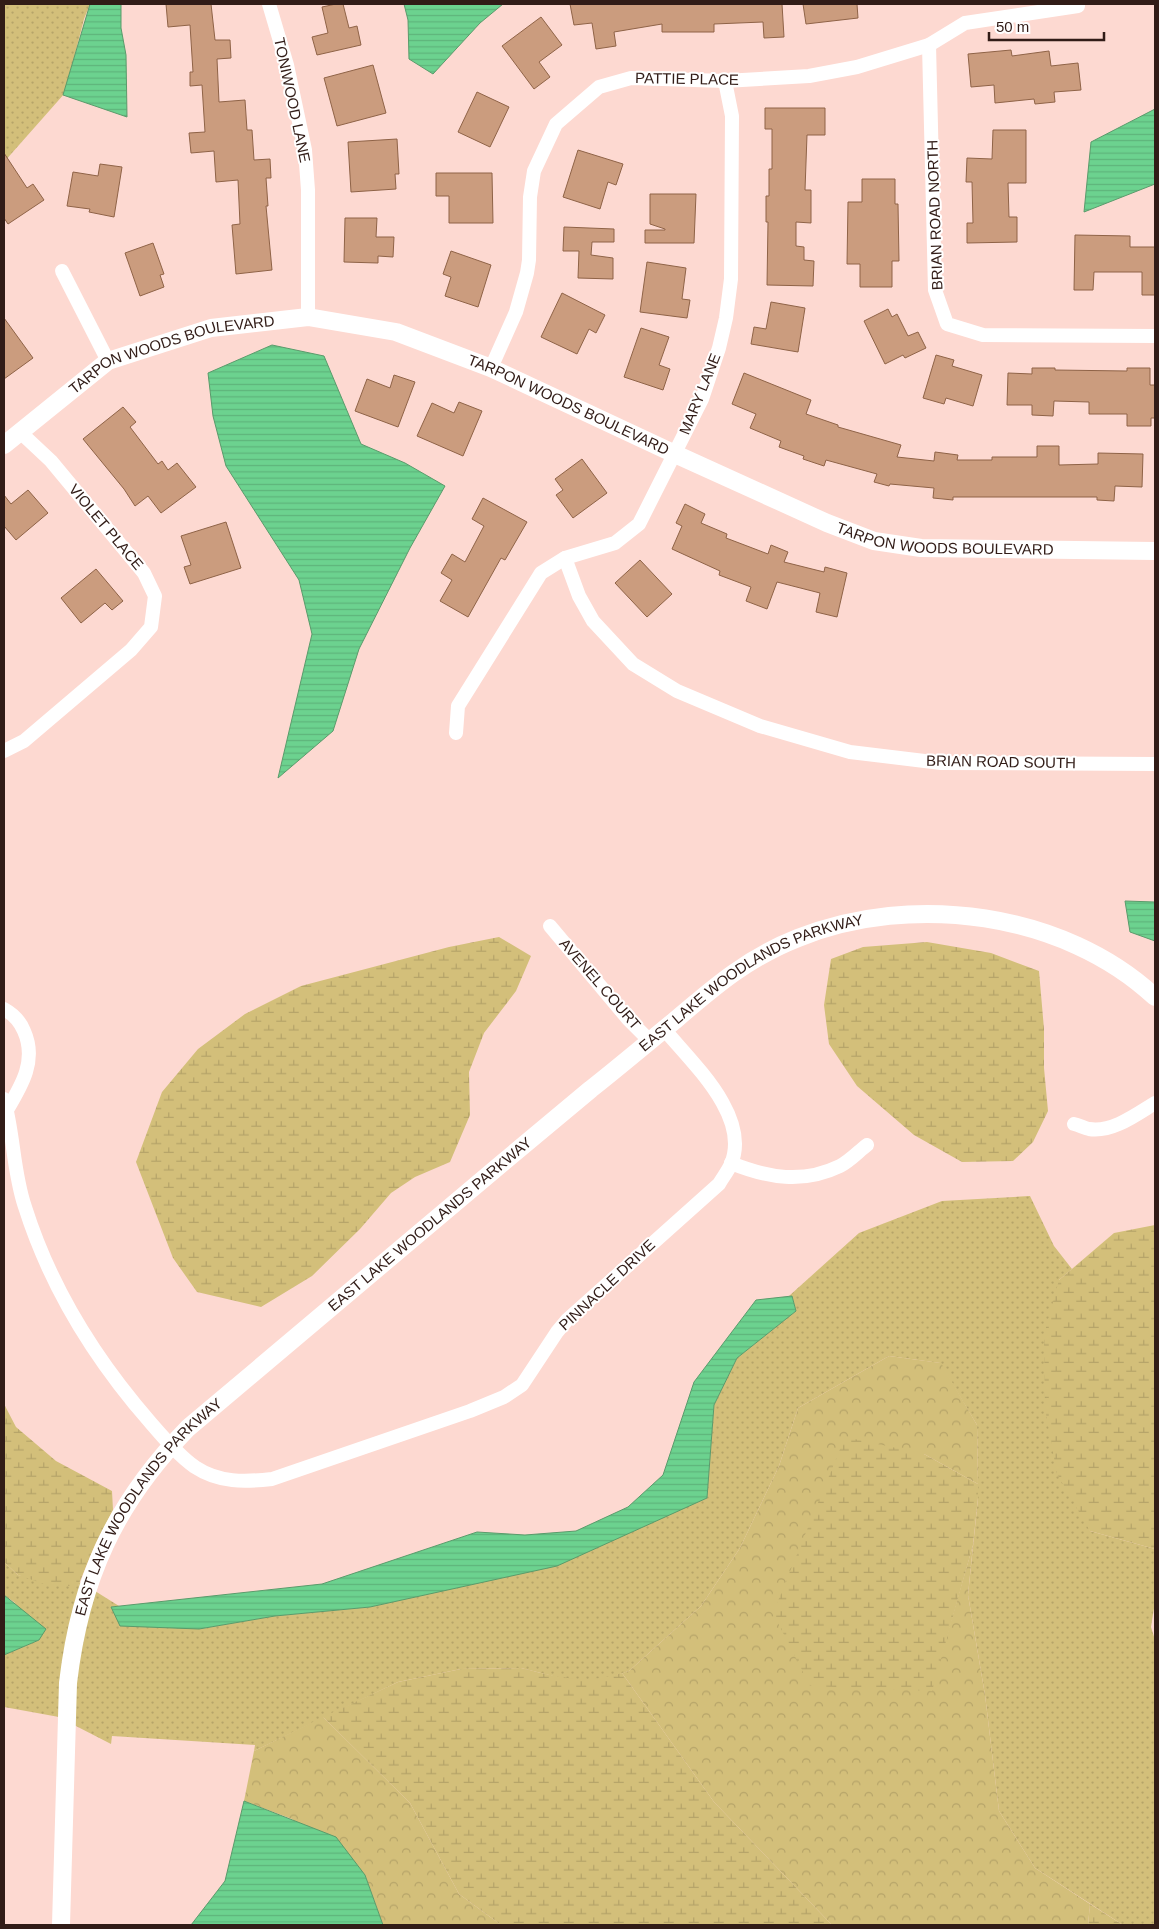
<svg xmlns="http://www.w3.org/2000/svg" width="1159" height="1929" font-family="Arial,sans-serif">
  <defs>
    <pattern id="grass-dots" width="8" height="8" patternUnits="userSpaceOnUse" patternTransform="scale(1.25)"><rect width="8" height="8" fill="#d3bf7a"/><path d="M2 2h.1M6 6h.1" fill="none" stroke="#b6a469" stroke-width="1.8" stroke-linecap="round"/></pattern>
    <pattern id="forest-crowns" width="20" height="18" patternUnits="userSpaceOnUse" patternTransform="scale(1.25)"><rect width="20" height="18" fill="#d3bf7a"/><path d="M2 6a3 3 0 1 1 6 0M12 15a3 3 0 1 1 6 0" fill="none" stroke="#b6a469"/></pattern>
    <pattern id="wetland-marsh" width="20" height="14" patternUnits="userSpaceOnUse" patternTransform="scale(1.25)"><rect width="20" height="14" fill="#d3bf7a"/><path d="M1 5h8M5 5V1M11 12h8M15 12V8" fill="none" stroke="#b6a469"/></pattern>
    <pattern id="water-rules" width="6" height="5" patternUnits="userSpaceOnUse" patternTransform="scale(1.25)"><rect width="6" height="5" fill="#6cd28f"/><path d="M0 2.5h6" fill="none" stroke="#5eb47b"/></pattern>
  </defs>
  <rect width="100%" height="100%" fill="#fdd9d1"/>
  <!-- grass -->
  <g fill="url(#grass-dots)">
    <polygon points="4,4 90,4 84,19 65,93 4,162"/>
    <polygon points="1030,1196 1054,1246 1072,1269 1059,1280 1090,1531 1155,1549 1155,1602 1151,1627 1155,1640 1155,1925 1123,1925 1035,1868 999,1811 985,1695 968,1595 978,1498 977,1425 940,1363 889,1356 798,1408 779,1466 740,1548 701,1606 629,1671 605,1679 565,1679 521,1668 461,1669 398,1682 254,1751 255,1745 112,1736 111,1744 74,1725 76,1684 82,1639 95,1591 119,1606 112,1606 199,1629 275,1616 370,1607 462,1586 707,1498 714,1405 737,1358 796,1311 792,1296 789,1296 859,1233 942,1201"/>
    <path d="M4,1562L18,1575L78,1586L79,1582L81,1583C68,1631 60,1667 59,1717L4,1707V1655L39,1640L14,1602L4,1595Z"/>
  </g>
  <!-- forest -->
  <g fill="url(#forest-crowns)">
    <polygon points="889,1356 941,1363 977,1425 978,1484 924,1454 931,1691 973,1545 968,1595 985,1695 999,1811 1035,1868 1090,1904 1088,1925 832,1925 714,1802 622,1673 629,1671 701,1606 740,1548 779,1466 798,1408"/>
    <polygon points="323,1717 410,1803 459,1894 501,1925 383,1925 365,1875 292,1819 244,1801 254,1751"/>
  </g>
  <!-- wetland -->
  <g fill="url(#wetland-marsh)">
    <polygon points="499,937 531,956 516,991 484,1033 469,1072 470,1115 450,1162 415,1177 391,1193 360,1229 312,1276 261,1307 197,1292 173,1258 136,1162 162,1092 198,1049 245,1014 301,986 449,947"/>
    <polygon points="927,942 991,953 1039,971 1044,1029 1044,1068 1048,1111 1033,1142 1013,1161 962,1162 914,1135 857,1086 829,1044 824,1005 831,959 863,947"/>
    <polygon points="1155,1225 1155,1549 1090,1531 1057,1474 1045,1408 1044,1335 1059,1280 1114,1233"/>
    <polygon points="4,1404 16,1427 56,1461 112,1491 113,1510 95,1545 78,1586 50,1586 18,1575 4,1562"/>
    <polygon points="845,1437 924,1454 978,1484 978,1498 973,1545 932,1691 810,1686 773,1613"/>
    <path d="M521,1668C558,1677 585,1685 622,1673L714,1802L832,1925H501L459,1894L410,1803L323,1717L398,1682L461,1669Z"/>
    <polygon points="1090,1904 1123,1925 1088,1925"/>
  </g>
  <!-- water -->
  <g fill="url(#water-rules)" stroke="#5a9b6b">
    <polygon points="90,4 121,4 121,28 126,55 127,117 63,95"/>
    <polygon points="404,4 503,4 480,23 433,74 409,59 408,20"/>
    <polygon points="1155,109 1155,184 1084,212 1091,142"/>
    <polygon points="272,345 324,356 361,444 405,463 445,486 410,548 359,649 333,731 278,778 312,634 299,580 226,466 213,416 208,373"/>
    <polygon points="1125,901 1155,902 1155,941 1130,932"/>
    <polygon points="792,1296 796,1311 737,1358 714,1405 707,1498 557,1566 370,1607 275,1616 199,1629 120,1626 111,1607 322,1584 477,1532 525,1535 576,1531 628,1507 663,1475 694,1382 756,1300"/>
    <polygon points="4,1595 46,1629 39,1640 4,1655"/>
    <polygon points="244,1801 336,1837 365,1875 383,1925 191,1925 225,1881"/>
  </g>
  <!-- building -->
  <g fill="#cb9c7e" stroke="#8f6347">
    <polygon points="166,4 211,4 215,40 230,40 231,58 217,59 219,102 245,100 247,130 252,130 254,160 270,159 271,178 266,178 268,206 266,206 272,270 236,274 232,225 240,224 238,180 216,182 214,151 191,153 189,133 205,132 202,85 190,86 190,72 193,72 190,25 168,27"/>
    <polygon points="336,4 343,4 349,28 357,26 361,45 317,55 312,37 328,33 322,7"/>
    <polygon points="570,4 782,4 784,37 764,38 763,22 714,24 714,32 662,32 662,24 614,32 616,46 596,49 592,23 574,25"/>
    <polygon points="803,4 857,4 858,18 806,24"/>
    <polygon points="541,17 562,45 539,62 550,77 534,89 502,46"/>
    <polygon points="1011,50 1012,56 1049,51 1051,66 1078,63 1081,90 1054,92 1055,102 1035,104 1034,99 995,103 994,85 971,87 968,54"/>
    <polygon points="373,65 386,113 337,126 324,78"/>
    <polygon points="477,92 509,107 490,147 458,132"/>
    <polygon points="765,108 825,108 825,135 807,135 805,190 811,190 811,223 796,222 796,246 804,247 804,260 814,261 813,286 767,285 768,222 766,222 766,196 769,196 769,169 772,169 772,129 765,129"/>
    <polygon points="993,130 1026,130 1026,183 1008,183 1009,217 1017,217 1017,242 967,243 967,223 973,223 972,182 966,182 967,158 992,159"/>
    <polygon points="397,139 399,174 395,174 396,189 351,192 348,142"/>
    <polygon points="578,150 623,164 616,185 608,182 600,209 563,197"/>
    <polygon points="4,153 27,188 33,184 44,200 8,224 4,218"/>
    <polygon points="100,164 122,167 114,217 89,212 90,209 67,206 73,172 98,176"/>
    <polygon points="436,173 492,173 493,223 449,223 449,196 436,196"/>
    <polygon points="862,179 895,179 895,204 898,204 899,261 892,261 892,287 860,287 860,264 847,264 848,202 862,202"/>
    <polygon points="650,194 696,194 694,243 645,243 645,230 665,230 665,229 650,224"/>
    <polygon points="345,218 377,218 376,237 394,237 393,257 378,256 378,263 344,262"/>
    <polygon points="564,227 614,229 614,242 592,242 591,255 613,258 613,279 578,278 579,251 563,251"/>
    <polygon points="1075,235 1130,236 1130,247 1155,247 1155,295 1142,295 1142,272 1094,272 1093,290 1074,290"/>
    <polygon points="153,243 164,274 160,275 164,287 140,296 125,253"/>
    <polygon points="451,251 491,265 478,307 445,296 451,277 443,274"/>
    <polygon points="647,262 686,268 682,299 690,300 687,318 640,312"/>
    <polygon points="562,293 605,315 596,333 589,329 577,354 541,337"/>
    <polygon points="771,302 805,308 798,352 751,344 754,327 766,329"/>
    <polygon points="888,309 892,317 897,314 908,336 918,332 926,348 905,358 903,355 885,364 864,321"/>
    <polygon points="4,318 33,358 4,379"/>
    <polygon points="641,328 669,337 659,365 670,369 663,390 624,377"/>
    <polygon points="936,355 954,360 952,366 982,375 973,406 946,398 944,404 923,398"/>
    <polygon points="1032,368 1055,368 1055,370 1127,371 1127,368 1150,368 1150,385 1155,385 1155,418 1151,418 1151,426 1127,426 1127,414 1089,414 1089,402 1054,401 1053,416 1032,415 1032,405 1007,405 1008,373 1032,374"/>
    <polygon points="744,373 811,400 806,414 838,425 838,427 901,445 897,457 934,461 935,452 958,455 957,460 992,460 992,457 1037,457 1037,446 1059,446 1059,465 1098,464 1098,453 1143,454 1142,487 1115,486 1114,501 1097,500 1097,497 953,497 953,500 933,498 934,488 890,484 889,486 874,482 877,474 826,460 824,466 803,459 804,456 779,447 781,441 750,428 756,414 732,404"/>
    <polygon points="394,375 415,382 398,427 355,411 367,379 390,388"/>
    <polygon points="459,402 482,411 463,456 417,436 432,403 454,413"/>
    <polygon points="123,407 136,422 130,427 158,464 162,461 168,470 177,463 196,487 161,513 148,496 135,506 124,489 83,439"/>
    <polygon points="582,459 607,493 573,518 556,495 563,490 555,479"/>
    <polygon points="28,490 48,513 16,540 4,526 4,495 11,504"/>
    <polygon points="483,498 527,522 505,560 501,558 468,617 440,601 452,580 441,573 452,554 465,562 484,526 472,519"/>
    <polygon points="685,504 705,514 701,523 727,534 726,538 768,554 771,545 788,552 784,562 824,572 825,567 847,573 837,617 816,612 820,593 777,582 767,609 746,601 751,587 719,575 720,571 672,549 682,526 676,523"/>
    <polygon points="226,522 241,568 190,584 184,567 191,565 181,536"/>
    <polygon points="640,560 672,594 647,617 615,583"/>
    <polygon points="96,569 123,601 112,610 105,603 81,623 61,598"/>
  </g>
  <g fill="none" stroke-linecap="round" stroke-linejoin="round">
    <!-- minor -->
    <g stroke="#fff" stroke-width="14">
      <polyline points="269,4 287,65 305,150 308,190 308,317"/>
      <polyline points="929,45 935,290 947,324 983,335 1155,336"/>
      <polyline points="62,271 108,361"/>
      <polyline points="491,368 516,312 527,273 529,260 530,197 534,171 556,124 599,87 631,78 725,81 809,76 857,67 929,45 965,23 1078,6"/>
      <polyline points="565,558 579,596 593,621 633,664 677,691 760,726 850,752 941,763 1155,764"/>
      <polyline points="456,733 458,706 541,573 565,558 615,543 639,524 702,399 719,348 726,318 731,279 732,116 725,81"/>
      <polyline points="4,751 24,741 131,650 151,627 155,596 144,573 51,461 19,431"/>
      <polyline points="550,926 628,1019 650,1041"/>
      <path d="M4,1009C13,1014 20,1021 24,1031C37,1060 22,1085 7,1110"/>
      <path d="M4,1099C14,1135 13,1172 25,1207C50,1286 95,1359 150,1422C163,1437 178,1455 195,1467C219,1483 245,1482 272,1479L470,1411L504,1397L522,1385L557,1332L567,1320L719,1184C723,1177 728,1171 731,1164C751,1116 692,1063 664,1029"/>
      <path d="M1074,1124C1079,1125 1084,1128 1089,1129C1112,1133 1137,1114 1155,1103"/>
      <path d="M731,1163C768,1178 803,1184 840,1166C850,1161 859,1151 867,1145"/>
    </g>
    <!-- tertiary -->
    <g stroke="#fff" stroke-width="18">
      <path id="s1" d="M4,445L108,361L211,328L308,317L396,332L491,368L675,454L827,523L874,541L921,548L1155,551"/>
      <path id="s2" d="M61,1925L68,1683C80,1579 115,1503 188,1428C323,1315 456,1201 591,1089C619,1067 646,1044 673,1022C714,987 747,958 798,938C912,892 1064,912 1155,997"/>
    </g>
  </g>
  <g text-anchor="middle" stroke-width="4" stroke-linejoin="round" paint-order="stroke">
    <!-- street labels -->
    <g font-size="15" fill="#311c17" stroke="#fff">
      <text transform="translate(687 79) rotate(1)" y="5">PATTIE PLACE</text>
      <text transform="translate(292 100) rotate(78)" y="5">TONIWOOD LANE</text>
      <text transform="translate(935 215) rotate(-92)" y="5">BRIAN ROAD NORTH</text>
      <text dy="5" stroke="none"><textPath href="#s1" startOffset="196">TARPON WOODS BOULEVARD</textPath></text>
      <text transform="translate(700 394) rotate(-68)" y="5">MARY LANE</text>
      <text dy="5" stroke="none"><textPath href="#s1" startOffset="616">TARPON WOODS BOULEVARD</textPath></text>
      <text transform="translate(106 527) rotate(50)" y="5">VIOLET PLACE</text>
      <text dy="5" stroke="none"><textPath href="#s1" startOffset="1021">TARPON WOODS BOULEVARD</textPath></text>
      <text transform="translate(1001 762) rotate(1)" y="5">BRIAN ROAD SOUTH</text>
      <text transform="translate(600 984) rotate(49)" y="5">AVENEL COURT</text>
      <text dy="5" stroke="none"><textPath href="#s2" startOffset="1251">EAST LAKE WOODLANDS PARKWAY</textPath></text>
      <text dy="5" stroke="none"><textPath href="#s2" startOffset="846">EAST LAKE WOODLANDS PARKWAY</textPath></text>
      <text transform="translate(607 1285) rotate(-43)" y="5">PINNACLE DRIVE</text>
      <text dy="5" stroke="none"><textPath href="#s2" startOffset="441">EAST LAKE WOODLANDS PARKWAY</textPath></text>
    </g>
  </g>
  <!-- border -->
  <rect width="1159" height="1929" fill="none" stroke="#311c17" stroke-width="10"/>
  <!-- scale -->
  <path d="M989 32v8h115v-8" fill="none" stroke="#311c17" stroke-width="2.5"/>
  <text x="996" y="32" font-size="15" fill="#311c17" stroke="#ffffff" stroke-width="4" paint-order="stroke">50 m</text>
</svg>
